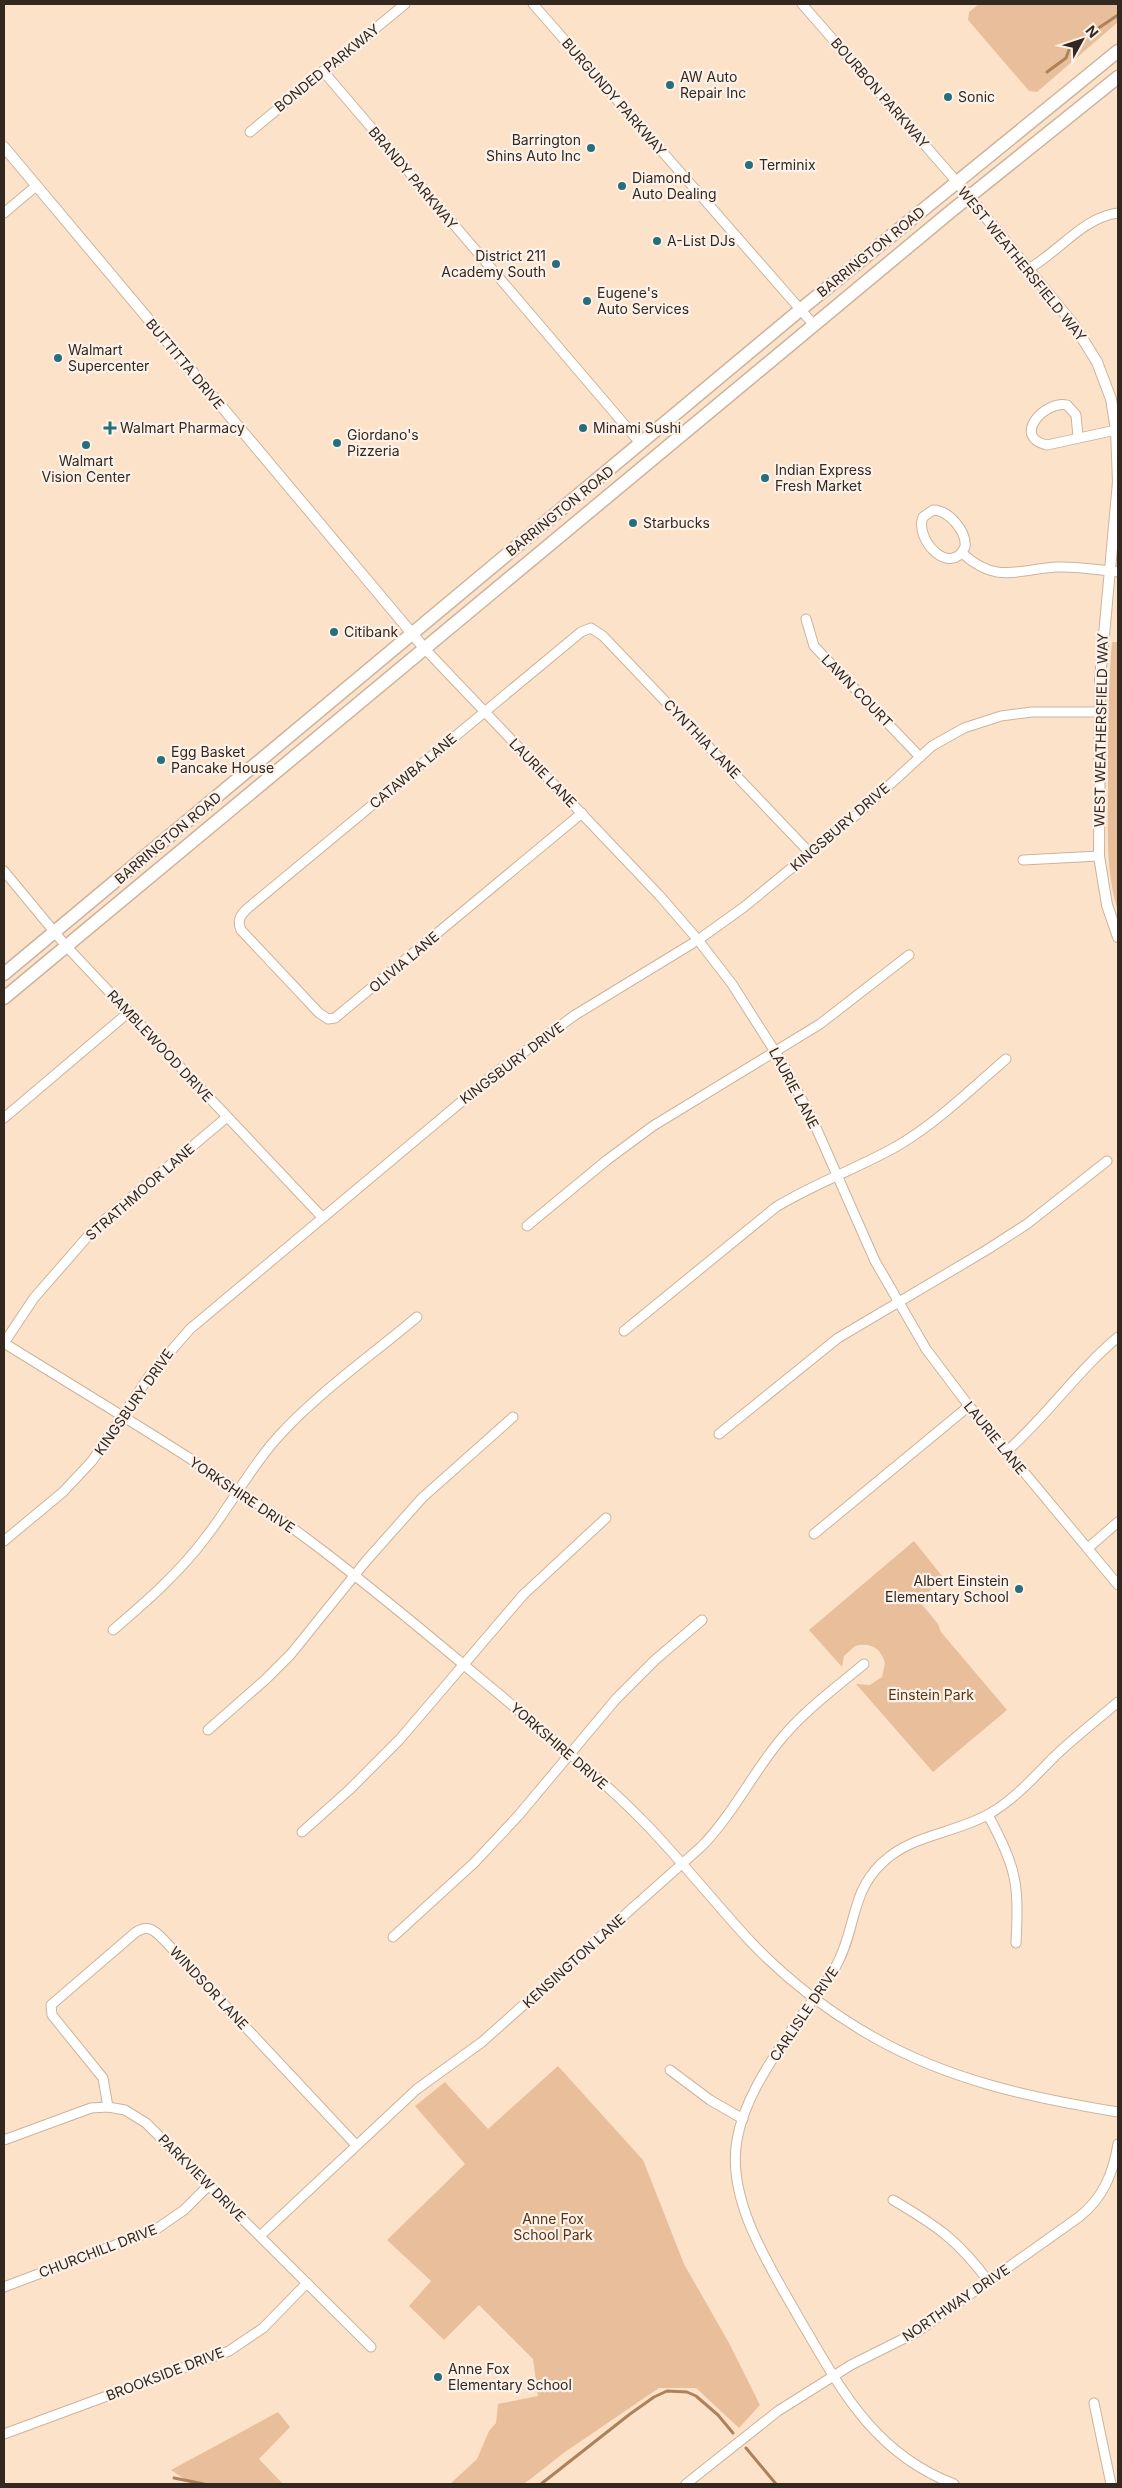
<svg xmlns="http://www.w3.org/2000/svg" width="1122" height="2488" font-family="Inter,sans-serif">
  <rect width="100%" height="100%" fill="#fde2ca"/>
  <!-- green -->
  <g fill="#e8bf9a">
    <polygon points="979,4 1118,4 1118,22 1037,92 1029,91 968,20 969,12"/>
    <path d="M1112,642H1118V911C1105,870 1108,827 1108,785C1108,737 1108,690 1112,642Z"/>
    <path d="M914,1541L942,1576L920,1602L938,1624L941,1632L1007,1710L933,1772L856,1684L870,1685L882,1677L885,1663C881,1648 870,1642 855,1646L844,1656L842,1667L809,1630Z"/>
    <polygon points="558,2066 643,2160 684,2264 729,2343 760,2405 739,2428 696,2388 659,2388 565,2452 524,2484 450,2484 477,2459 489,2431 496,2423 498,2404 538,2396 533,2359 479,2305 444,2340 409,2306 431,2281 387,2240 465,2164 415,2106 445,2082 488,2129"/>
    <polygon points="278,2412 290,2427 259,2459 283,2484 192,2484 171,2470"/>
  </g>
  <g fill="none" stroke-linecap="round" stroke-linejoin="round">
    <!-- stream -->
    <g stroke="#ad825a" stroke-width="3">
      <polyline points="1047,72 1066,58 1070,47 1118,15"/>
      <polyline points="746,2448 776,2484"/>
      <polyline points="174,2478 204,2484"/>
      <polyline points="541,2484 630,2414 654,2397 667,2391 687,2392 696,2396 718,2415 733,2433"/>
    </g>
    <defs>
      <g id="minor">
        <polyline points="533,4 814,325"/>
        <polyline points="802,4 957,182"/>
        <polyline points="323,71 641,444"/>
        <polyline points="250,132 405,4"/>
        <polyline points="4,213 36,186"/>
        <path d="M1028,269C1058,253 1083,217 1118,213"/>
        <path d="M1078,437L1076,415L1067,405C1045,400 1011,437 1047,445L1116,430"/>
        <path d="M933,510C949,510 967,532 965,547C950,578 914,539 923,517Z"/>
        <path d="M962,553C996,584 1016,570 1056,567C1077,566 1098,570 1118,572"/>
        <polyline points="806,619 814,646 920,757"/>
        <polyline points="425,649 660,896 698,940 732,984 786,1069 814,1123 875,1261 926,1349 969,1406 1118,1585"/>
        <path d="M582,813L335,1018L328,1019L319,1013L241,930C237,921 240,915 248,908L581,632L591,628L603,636L810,853"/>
        <polyline points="1023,860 1099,856"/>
        <polyline points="4,871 66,946 322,1217"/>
        <polyline points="4,1118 129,1012"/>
        <polyline points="527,1226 607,1160 653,1126 820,1024 909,955"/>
        <path d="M624,1331L776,1207C815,1183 859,1168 899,1145C938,1122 972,1088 1006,1059"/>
        <path d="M4,1343C105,1406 210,1467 306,1538C372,1587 435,1641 499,1694C548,1736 599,1776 644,1822C681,1860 714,1902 750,1941C786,1979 829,2012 875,2038C951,2081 1033,2098 1118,2112"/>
        <polyline points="4,1343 34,1298 95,1228 227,1117"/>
        <polyline points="719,1434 838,1338 985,1251 1027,1224 1107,1161"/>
        <path d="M1006,1452C1047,1416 1077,1371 1118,1337"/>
        <polyline points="814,1534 969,1406"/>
        <polyline points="4,1541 63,1492 92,1461 150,1375 190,1329 498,1071 575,1015 698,940 744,907 861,811 932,746 964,728 1001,716 1032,712 1099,712"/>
        <polyline points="1088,1548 1118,1522"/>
        <path d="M113,1630C147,1601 180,1572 206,1537C231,1505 250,1468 277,1438C315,1395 372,1355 417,1317"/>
        <polyline points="208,1730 266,1679 291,1654 366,1561 422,1498 513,1417"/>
        <path d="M988,1815C1017,1868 1019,1884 1016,1943"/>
        <polyline points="302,1832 349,1790 400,1739 523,1595 606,1518"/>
        <polyline points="393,1937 474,1863 518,1816 616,1699 655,1660 702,1620"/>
        <polyline points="670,2070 710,2100 743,2119"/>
        <polyline points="4,2140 91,2108 108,2107"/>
        <path d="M356,2145L164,1940C155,1931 149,1924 136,1932L51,2005L52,2015L103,2078L108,2107L125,2110L146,2123L371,2347"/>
        <path d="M893,2200C937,2226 958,2240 989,2282"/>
        <path d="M260,2236L417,2089L482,2042L702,1846C732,1815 750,1778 777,1744C801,1713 834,1689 864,1664"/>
        <polyline points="4,2287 155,2230 184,2210 209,2185"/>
        <polyline points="1094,2403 1111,2484"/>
        <polyline points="4,2434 229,2351 263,2328 307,2283"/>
        <path d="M686,2484L778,2411L851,2365L917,2332L1079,2217C1103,2198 1113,2174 1118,2144"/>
        <path d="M954,2484C873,2453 840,2388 799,2318C770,2267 726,2200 737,2140C743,2103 768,2065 789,2034C804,2010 822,1990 836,1966C856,1931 850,1893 882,1863C912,1834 954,1834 989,1814C1015,1799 1034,1777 1055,1756C1075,1737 1097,1720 1118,1702"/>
      </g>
      <g id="tertiary">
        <polyline points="4,147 425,649"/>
        <polyline points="957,182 1074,325 1097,362 1111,399 1116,430 1118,482 1100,679 1099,856 1107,905 1118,937"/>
      </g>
      <g id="secondary">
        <polyline points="4,974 800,310 1118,51"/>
        <polyline points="4,998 950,212 1118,77"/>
      </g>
    </defs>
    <!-- minor casing -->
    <use href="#minor" stroke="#cdb39c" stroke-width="11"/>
    <!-- tertiary casing -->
    <use href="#tertiary" stroke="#cdb39c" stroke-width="12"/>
    <!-- secondary casing -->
    <use href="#secondary" stroke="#cdb39c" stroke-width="15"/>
    <!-- minor -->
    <use href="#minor" stroke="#fff" stroke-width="9"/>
    <!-- tertiary -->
    <use href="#tertiary" stroke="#fff" stroke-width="10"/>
    <!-- secondary -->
    <use href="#secondary" stroke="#fff" stroke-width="12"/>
  </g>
  <!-- markers -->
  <g fill="#276e7b" stroke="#fdf2e9" stroke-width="2">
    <circle cx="670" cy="85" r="5"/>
    <circle cx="948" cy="97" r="5"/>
    <circle cx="591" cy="148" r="5"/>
    <circle cx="749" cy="165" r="5"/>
    <circle cx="622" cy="186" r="5"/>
    <circle cx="657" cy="241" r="5"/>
    <circle cx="556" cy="264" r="5"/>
    <circle cx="587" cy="301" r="5"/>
    <circle cx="58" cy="358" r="5"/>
    <path d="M107.5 420.5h5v5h5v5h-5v5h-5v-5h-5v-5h5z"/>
    <circle cx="583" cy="428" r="5"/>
    <circle cx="337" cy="443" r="5"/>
    <circle cx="86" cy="445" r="5"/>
    <circle cx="765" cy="478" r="5"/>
    <circle cx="633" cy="523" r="5"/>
    <circle cx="334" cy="632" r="5"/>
    <circle cx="161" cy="760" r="5"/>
    <circle cx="1019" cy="1589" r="5"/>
    <circle cx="438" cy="2377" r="5"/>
  </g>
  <g text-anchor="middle" stroke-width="4.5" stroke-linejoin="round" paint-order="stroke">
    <!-- street labels -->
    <g font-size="14" fill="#32281f" stroke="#fdf2e9">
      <text transform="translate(327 68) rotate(-39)" y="5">BONDED PARKWAY</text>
      <text transform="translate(880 93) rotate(49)" y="5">BOURBON PARKWAY</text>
      <text transform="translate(614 97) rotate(49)" y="5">BURGUNDY PARKWAY</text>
      <text transform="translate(413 178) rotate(50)" y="5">BRANDY PARKWAY</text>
      <text transform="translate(871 252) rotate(-39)" y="5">BARRINGTON ROAD</text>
      <text transform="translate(1022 264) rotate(51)" y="5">WEST WEATHERSFIELD WAY</text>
      <text transform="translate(185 364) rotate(50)" y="5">BUTTITTA DRIVE</text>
      <text transform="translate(560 511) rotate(-39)" y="5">BARRINGTON ROAD</text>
      <text transform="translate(857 691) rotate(46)" y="5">LAWN COURT</text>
      <text transform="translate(1101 730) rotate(-89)" y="5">WEST WEATHERSFIELD WAY</text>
      <text transform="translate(702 739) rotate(46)" y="5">CYNTHIA LANE</text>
      <text transform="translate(413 771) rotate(-40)" y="5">CATAWBA LANE</text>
      <text transform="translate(543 773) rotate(46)" y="5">LAURIE LANE</text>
      <text transform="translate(840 827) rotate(-41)" y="5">KINGSBURY DRIVE</text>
      <text transform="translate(168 838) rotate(-40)" y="5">BARRINGTON ROAD</text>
      <text transform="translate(404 962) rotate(-40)" y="5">OLIVIA LANE</text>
      <text transform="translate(160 1046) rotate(47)" y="5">RAMBLEWOOD DRIVE</text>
      <text transform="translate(512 1063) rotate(-37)" y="5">KINGSBURY DRIVE</text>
      <text transform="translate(794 1088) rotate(62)" y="5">LAURIE LANE</text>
      <text transform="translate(140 1192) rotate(-41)" y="5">STRATHMOOR LANE</text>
      <text transform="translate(134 1402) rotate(-55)" y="5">KINGSBURY DRIVE</text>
      <text transform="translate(995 1438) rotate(51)" y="5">LAURIE LANE</text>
      <text transform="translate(242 1495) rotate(34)" y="5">YORKSHIRE DRIVE</text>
      <text transform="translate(559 1746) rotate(41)" y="5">YORKSHIRE DRIVE</text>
      <text transform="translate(574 1961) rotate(-42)" y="5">KENSINGTON LANE</text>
      <text transform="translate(209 1988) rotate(47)" y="5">WINDSOR LANE</text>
      <text transform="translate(804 2014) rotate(-56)" y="5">CARLISLE DRIVE</text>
      <text transform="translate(202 2178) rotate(45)" y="5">PARKVIEW DRIVE</text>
      <text transform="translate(98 2251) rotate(-21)" y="5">CHURCHILL DRIVE</text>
      <text transform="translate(956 2303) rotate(-34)" y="5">NORTHWAY DRIVE</text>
      <text transform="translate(165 2374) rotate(-21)" y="5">BROOKSIDE DRIVE</text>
    </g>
    <!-- poi labels -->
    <g font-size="14" fill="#32281f" stroke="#fdf2e9" text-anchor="start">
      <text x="680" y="82">AW Auto<tspan x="680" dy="16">Repair Inc</tspan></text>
      <text x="958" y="102">Sonic</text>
      <text x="581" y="145" text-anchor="end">Barrington<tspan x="581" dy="16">Shins Auto Inc</tspan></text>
      <text x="759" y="170">Terminix</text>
      <text x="632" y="183">Diamond<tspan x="632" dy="16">Auto Dealing</tspan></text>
      <text x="667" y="246">A-List DJs</text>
      <text x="546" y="261" text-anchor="end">District 211<tspan x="546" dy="16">Academy South</tspan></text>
      <text x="597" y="298">Eugene's<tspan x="597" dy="16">Auto Services</tspan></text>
      <text x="68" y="355">Walmart<tspan x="68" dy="16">Supercenter</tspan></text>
      <text x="120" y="433">Walmart Pharmacy</text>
      <text x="593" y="433">Minami Sushi</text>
      <text x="347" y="440">Giordano's<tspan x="347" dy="16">Pizzeria</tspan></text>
      <text x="86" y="466" text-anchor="middle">Walmart<tspan x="86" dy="16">Vision Center</tspan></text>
      <text x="775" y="475">Indian Express<tspan x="775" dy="16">Fresh Market</tspan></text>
      <text x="643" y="528">Starbucks</text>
      <text x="344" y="637">Citibank</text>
      <text x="171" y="757">Egg Basket<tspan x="171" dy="16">Pancake House</tspan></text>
      <text x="1009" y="1586" text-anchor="end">Albert Einstein<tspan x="1009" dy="16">Elementary School</tspan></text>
      <text x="448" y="2374">Anne Fox<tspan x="448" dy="16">Elementary School</tspan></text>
    </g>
    <!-- park labels -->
    <g font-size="14" fill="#543414" stroke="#fdf2e9">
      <text x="931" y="1700">Einstein Park</text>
      <text x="553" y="2224">Anne Fox<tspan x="553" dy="16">School Park</tspan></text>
    </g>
  </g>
  <!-- border -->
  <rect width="1122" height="2488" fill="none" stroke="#32281f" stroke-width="10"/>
  <!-- north arrow -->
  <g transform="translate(1082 40) rotate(50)" stroke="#fdf2e9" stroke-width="4" paint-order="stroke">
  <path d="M0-4L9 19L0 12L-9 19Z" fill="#32281f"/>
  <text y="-8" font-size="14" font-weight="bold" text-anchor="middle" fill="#32281f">N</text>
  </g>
</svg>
